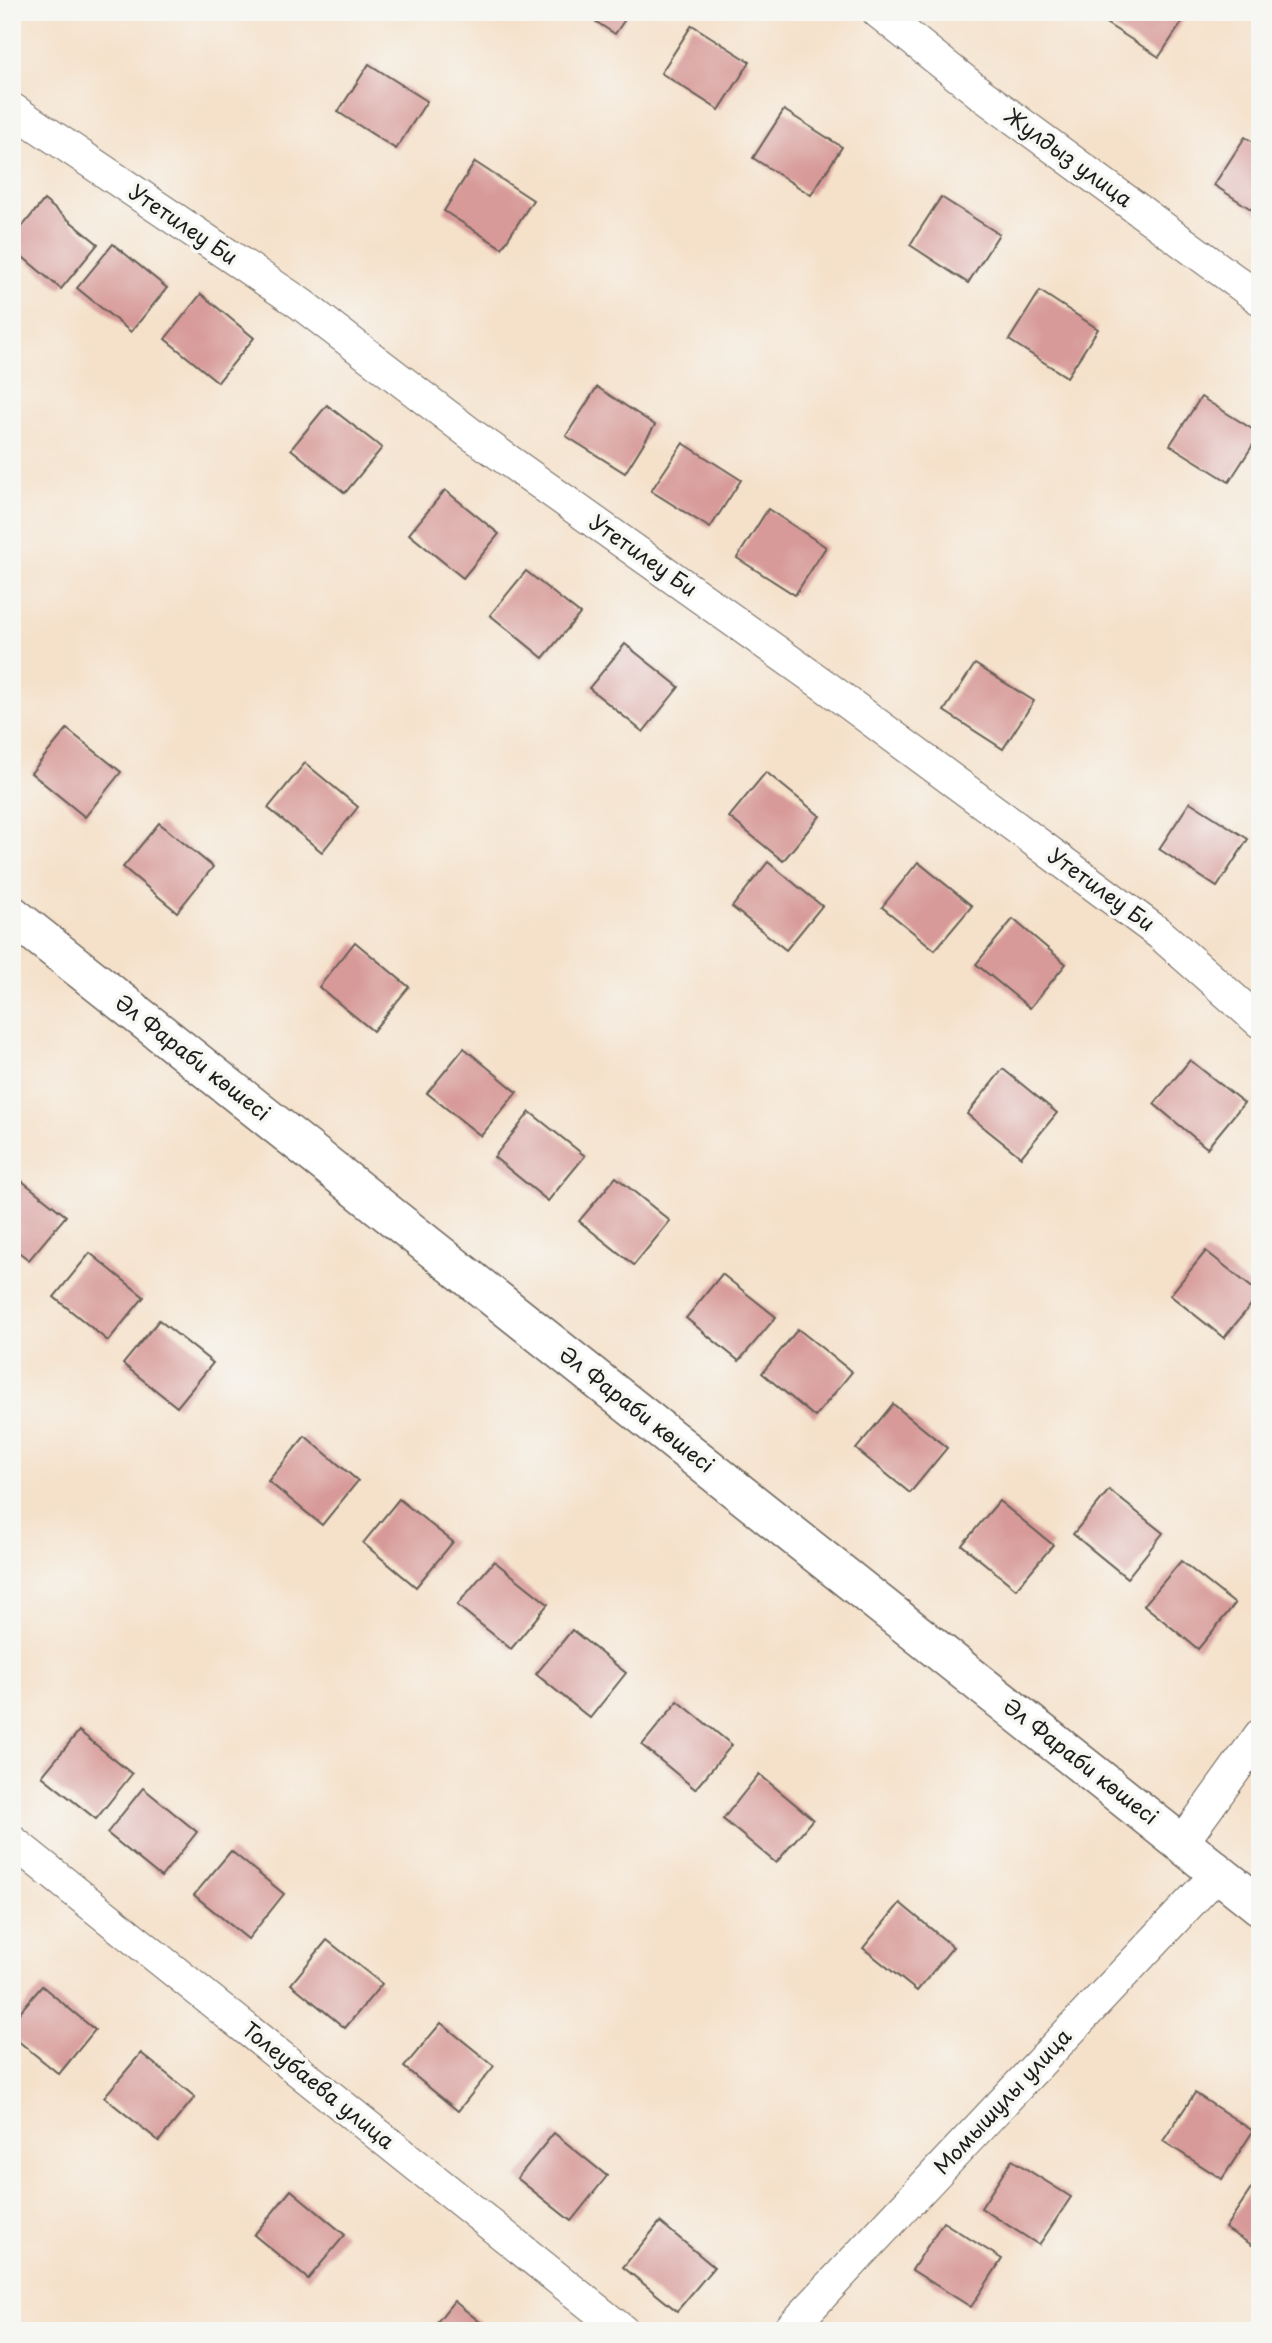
<svg xmlns="http://www.w3.org/2000/svg" width="1272" height="2343" font-family="'Playpen Sans',sans-serif">
  <rect width="100%" height="100%" fill="#f6f6f2"/>
  <filter id="ink" filterUnits="userSpaceOnUse"><feTurbulence type="fractalNoise" baseFrequency=".0143" numOctaves="2"/><feDisplacementMap in="SourceGraphic" scale="14" xChannelSelector="R" yChannelSelector="G"/><feConvolveMatrix kernelMatrix="1 2 1 2 8 2 1 2 1" color-interpolation-filters="sRGB"/></filter>
  <filter id="wash" filterUnits="userSpaceOnUse"><feTurbulence type="fractalNoise" baseFrequency=".00686" numOctaves="4" result="noise"/><feDisplacementMap in="SourceGraphic" scale="28" xChannelSelector="R" yChannelSelector="G"/><feGaussianBlur stdDeviation="1.57" result="paint"/><feColorMatrix in="noise" values="0 0 0 0 0 0 0 0 0 0 0 0 0 0 0 0 0 1.4 0 .05"/><feComposite in="paint" operator="in"/></filter>
  <g filter="url(#wash)">
    <rect width="100%" height="100%" fill="#f5e1ca"/>
    <g id="blocks">
      <!-- building -->
      <g fill="#d79a98">
        <polygon points="581,12 630,12 615,34"/>
        <polygon points="1106,12 1189,12 1159,57 1101,20"/>
        <polygon points="692,25 750,62 719,110 661,73"/>
        <polygon points="369,64 427,101 396,149 338,112"/>
        <polygon points="784,110 842,147 811,195 753,158"/>
        <polygon points="1245,137 1260,146 1260,215 1214,185"/>
        <polygon points="475,162 533,200 502,248 444,211"/>
        <polygon points="941,197 999,234 968,283 910,245"/>
        <polygon points="44,200 98,244 61,289 12,248 12,239"/>
        <polygon points="113,244 167,288 131,332 77,288"/>
        <polygon points="1040,291 1098,329 1067,377 1009,340"/>
        <polygon points="201,294 254,338 218,382 165,339"/>
        <polygon points="597,387 655,425 625,473 566,436"/>
        <polygon points="1201,397 1260,434 1229,482 1170,445"/>
        <polygon points="327,405 382,448 345,493 291,449"/>
        <polygon points="683,443 741,480 710,528 651,491"/>
        <polygon points="445,490 499,534 463,578 409,534"/>
        <polygon points="768,509 826,547 795,595 737,558"/>
        <polygon points="526,571 580,614 543,658 490,615"/>
        <polygon points="625,644 679,687 643,732 589,688"/>
        <polygon points="975,664 1034,701 1003,749 944,711"/>
        <polygon points="67,729 121,772 85,817 31,773"/>
        <polygon points="305,763 358,807 322,852 268,808"/>
        <polygon points="766,772 820,816 783,861 729,817"/>
        <polygon points="1190,802 1248,839 1217,887 1159,849"/>
        <polygon points="159,823 213,867 177,912 123,867"/>
        <polygon points="768,862 822,906 786,950 732,907"/>
        <polygon points="918,862 972,906 935,950 882,907"/>
        <polygon points="1013,919 1066,964 1030,1008 976,964"/>
        <polygon points="355,942 409,987 373,1031 319,987"/>
        <polygon points="464,1048 517,1092 481,1136 427,1093"/>
        <polygon points="1190,1060 1244,1103 1207,1148 1154,1104"/>
        <polygon points="1003,1069 1057,1113 1021,1157 967,1114"/>
        <polygon points="530,1112 585,1156 548,1201 494,1157"/>
        <polygon points="12,1173 66,1216 29,1260 12,1247"/>
        <polygon points="616,1177 670,1221 634,1265 579,1221"/>
        <polygon points="1206,1251 1260,1294 1224,1338 1170,1295"/>
        <polygon points="90,1253 144,1297 108,1341 54,1297"/>
        <polygon points="722,1274 776,1317 739,1361 686,1318"/>
        <polygon points="159,1320 213,1363 177,1407 123,1364"/>
        <polygon points="798,1329 852,1372 815,1417 762,1373"/>
        <polygon points="893,1404 947,1448 910,1493 856,1449"/>
        <polygon points="305,1436 358,1481 322,1525 268,1481"/>
        <polygon points="1109,1490 1163,1533 1127,1578 1073,1534"/>
        <polygon points="399,1499 453,1542 416,1587 363,1543"/>
        <polygon points="999,1501 1053,1545 1016,1589 962,1545"/>
        <polygon points="494,1561 548,1604 511,1649 457,1605"/>
        <polygon points="1181,1561 1235,1604 1198,1649 1144,1605"/>
        <polygon points="572,1630 626,1673 590,1718 536,1674"/>
        <polygon points="678,1701 732,1745 695,1789 642,1745"/>
        <polygon points="79,1731 132,1774 96,1819 42,1776"/>
        <polygon points="759,1774 813,1819 776,1863 723,1819"/>
        <polygon points="143,1788 197,1832 161,1877 107,1833"/>
        <polygon points="231,1851 284,1894 248,1939 194,1895"/>
        <polygon points="900,1903 953,1947 917,1991 863,1948"/>
        <polygon points="327,1940 382,1984 345,2028 291,1984"/>
        <polygon points="42,1986 95,2030 59,2074 12,2036 12,2021"/>
        <polygon points="441,2023 494,2066 458,2111 404,2067"/>
        <polygon points="141,2053 195,2097 159,2141 104,2097"/>
        <polygon points="1195,2093 1253,2131 1222,2179 1163,2141"/>
        <polygon points="554,2133 607,2176 571,2221 517,2178"/>
        <polygon points="1012,2160 1071,2197 1039,2245 981,2208"/>
        <polygon points="1257,2180 1260,2182 1260,2250 1225,2228"/>
        <polygon points="291,2190 345,2235 308,2279 254,2235"/>
        <polygon points="660,2222 714,2267 677,2311 623,2267"/>
        <polygon points="943,2222 1002,2259 971,2307 912,2270"/>
        <polygon points="454,2301 491,2331 430,2331"/>
      </g>
    </g>
  </g>
  <g filter="url(#ink)">
    <use href="#blocks" fill-opacity="0" stroke="#686159" stroke-width="2"/>
    <g fill="none" stroke-linecap="round" stroke-linejoin="round">
      <defs>
        <g id="minor">
          <polyline points="878,12 981,94 1260,299"/>
          <polyline points="12,109 301,304 471,434 828,688 1160,934 1260,1022"/>
          <polyline points="12,1841 623,2331"/>
          <polyline points="1182,1843 1260,1735"/>
          <polyline points="788,2331 1219,1872"/>
        </g>
        <polyline id="tertiary" points="12,915 1260,1906"/>
      </defs>
      <!-- minor casing -->
      <use href="#minor" stroke="#686159" stroke-width="34"/>
      <!-- tertiary casing -->
      <use href="#tertiary" stroke="#686159" stroke-width="41"/>
      <!-- minor -->
      <use href="#minor" stroke="#fff" stroke-width="32"/>
      <!-- tertiary -->
      <use href="#tertiary" stroke="#fff" stroke-width="38"/>
    </g>
  </g>
  <g text-anchor="middle" stroke-width="7" stroke-linejoin="round" paint-order="stroke">
    <!-- street labels -->
    <g font-size="21" fill="#1c1c1c" stroke="#f6f6f2">
      <text transform="translate(1068 158) rotate(36)" y="7">Жулдыз улица</text>
      <text transform="translate(183 225) rotate(34)" y="7">Утетилеу Би</text>
      <text transform="translate(643 556) rotate(35)" y="7">Утетилеу Би</text>
      <text transform="translate(1101 890) rotate(36)" y="7">Утетилеу Би</text>
      <text transform="translate(192 1058) rotate(38)" y="7">Әл Фараби көшесі</text>
      <text transform="translate(636 1410) rotate(38)" y="7">Әл Фараби көшесі</text>
      <text transform="translate(1080 1762) rotate(38)" y="7">Әл Фараби көшесі</text>
      <text transform="translate(318 2086) rotate(39)" y="7">Толеубаева улица</text>
      <text transform="translate(1003 2102) rotate(-47)" y="7">Момышулы улица</text>
    </g>
  </g>
  <!-- margin -->
  <rect width="1272" height="2343" fill="none" stroke="#f6f6f2" stroke-width="42"/>
</svg>
